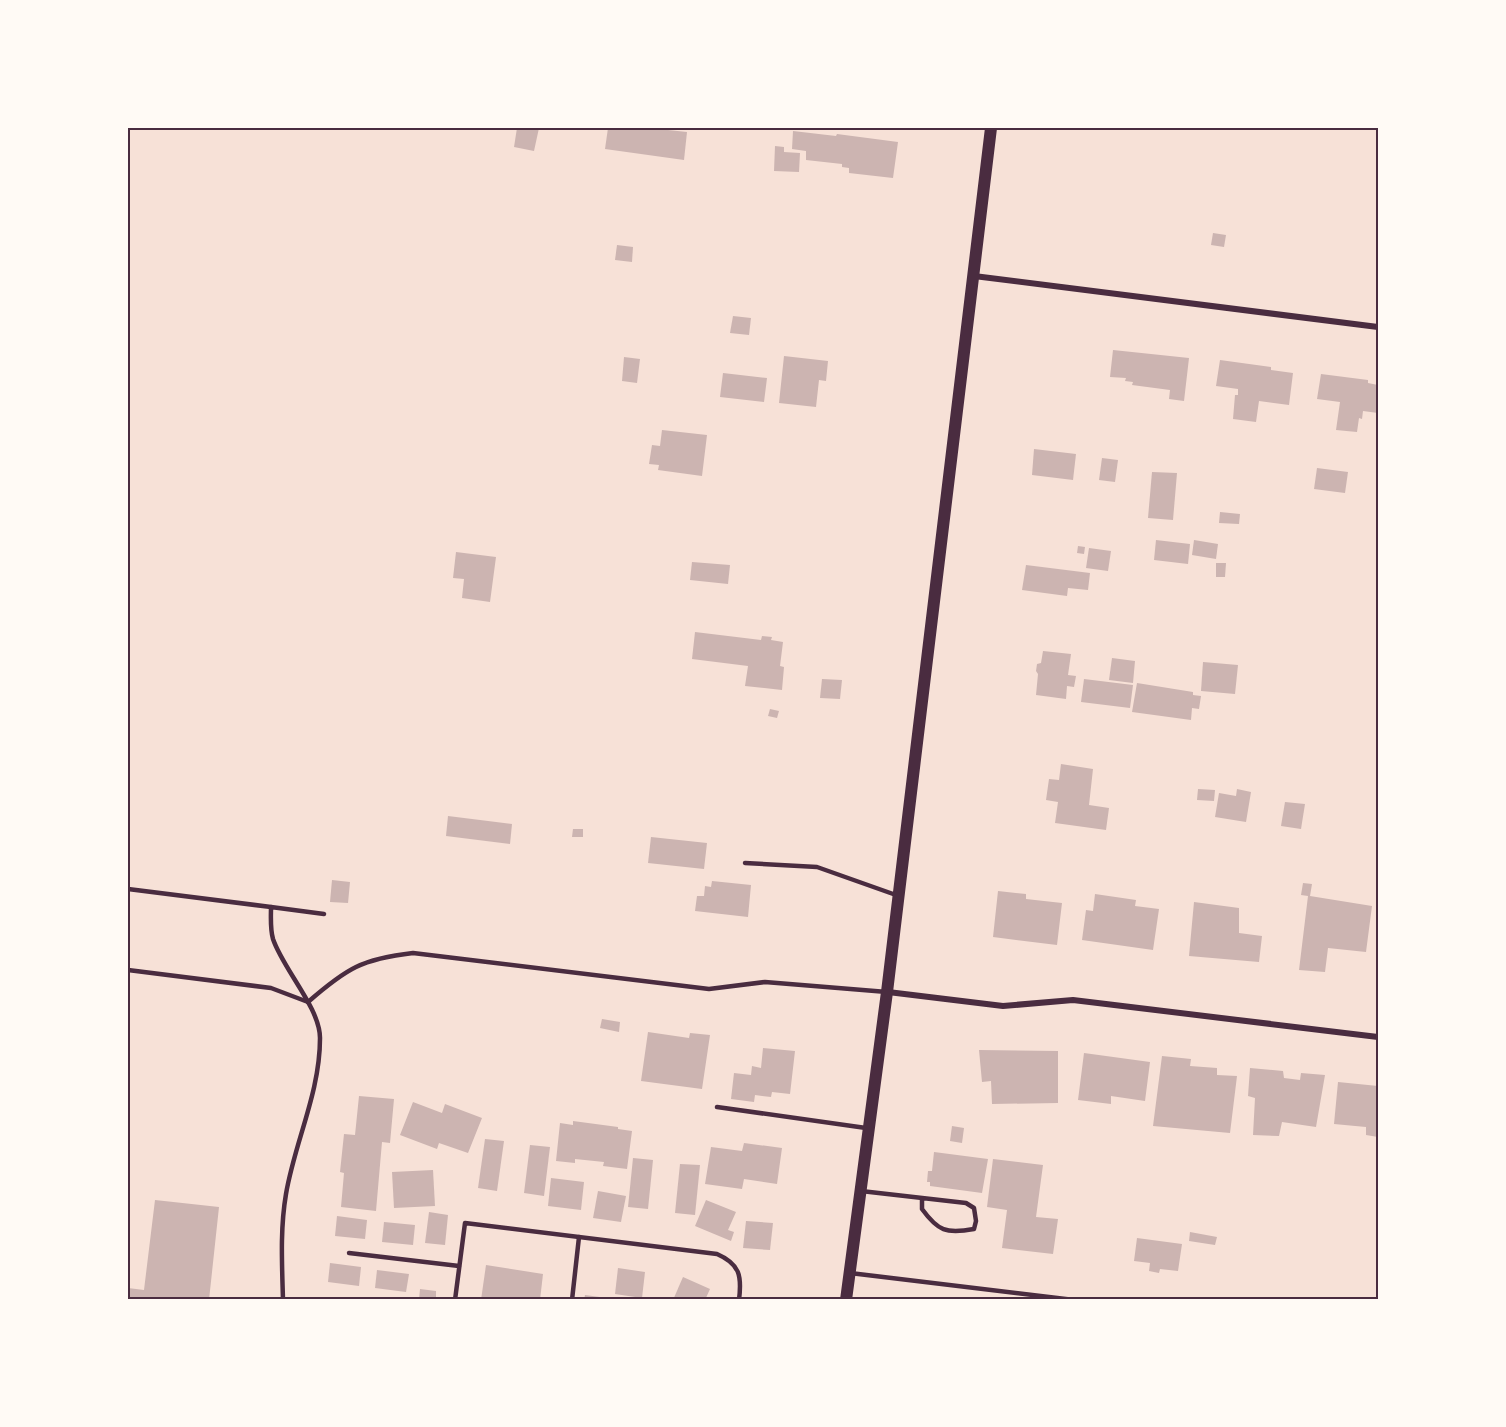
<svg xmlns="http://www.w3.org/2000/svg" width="1506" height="1427" font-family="Quicksand,sans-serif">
  <rect width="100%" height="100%" fill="#f7e1d7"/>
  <!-- building -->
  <g fill="#ccb4b1">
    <polygon points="517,128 539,128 534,151 514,147"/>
    <polygon points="608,128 649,128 687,132 684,160 605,149"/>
    <polygon points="793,131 836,136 837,134 898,142 893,178 849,173 849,168 842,167 842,164 806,160 806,151 792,149"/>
    <polygon points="775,146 784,147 784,152 800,153 799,172 774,171"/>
    <polygon points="1213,233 1226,235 1224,247 1211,245"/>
    <polygon points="617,245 633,247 632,262 615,260"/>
    <polygon points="733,316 751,318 749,335 730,333"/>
    <polygon points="1113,350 1189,358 1184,401 1169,399 1170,390 1132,385 1133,382 1125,381 1126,378 1110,377"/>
    <polygon points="784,356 828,361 826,381 819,380 816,407 779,403"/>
    <polygon points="624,357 640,359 637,383 622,381"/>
    <polygon points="1220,360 1271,367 1271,370 1293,373 1289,405 1259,401 1256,422 1233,419 1235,395 1238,395 1238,389 1216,386"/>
    <polygon points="723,373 767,378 764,402 720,397"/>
    <polygon points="1321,374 1368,380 1368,383 1378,385 1378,413 1363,411 1362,419 1359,418 1357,432 1336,430 1340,402 1317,399"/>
    <polygon points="662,430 707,435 702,476 658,470 659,465 649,464 652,445 660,446"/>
    <polygon points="1034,449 1076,454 1073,480 1032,475"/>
    <polygon points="1102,458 1118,460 1115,482 1099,480"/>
    <polygon points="1317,468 1348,472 1345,493 1314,489"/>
    <polygon points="1152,472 1177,473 1173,520 1148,518"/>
    <polygon points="1220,512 1240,514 1239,524 1219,523"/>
    <polygon points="1156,540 1190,544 1188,564 1154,560"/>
    <polygon points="1194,540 1218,544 1216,559 1192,555"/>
    <polygon points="1078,546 1085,547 1084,554 1077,553"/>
    <polygon points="1089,548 1111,551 1108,571 1086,568"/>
    <polygon points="456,552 496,557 490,602 462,598 464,579 453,578"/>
    <polygon points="692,562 730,565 728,584 690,580"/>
    <polygon points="1216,563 1226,563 1225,577 1216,577"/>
    <polygon points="1026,565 1090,573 1088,590 1068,588 1067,596 1022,590"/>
    <polygon points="695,632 761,640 762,636 772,637 771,640 783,642 780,666 784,667 782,690 745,686 748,666 692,659"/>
    <polygon points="1043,651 1071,654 1068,675 1076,676 1074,687 1067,686 1066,699 1036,695 1038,674 1036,671 1037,664 1041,663"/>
    <polygon points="1112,658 1135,661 1133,683 1109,680"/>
    <polygon points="1203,662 1238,665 1235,694 1201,691"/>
    <polygon points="822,679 842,680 840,699 820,698"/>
    <polygon points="1084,679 1133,685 1130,708 1081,702"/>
    <polygon points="1137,683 1193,692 1193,695 1201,696 1199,709 1192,708 1191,720 1132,712"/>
    <polygon points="770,709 779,711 777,718 768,716"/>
    <polygon points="1061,764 1093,769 1089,805 1109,808 1106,830 1055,823 1058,802 1046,800 1049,779 1059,780"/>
    <polygon points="1198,789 1215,790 1214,801 1197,800"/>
    <polygon points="1237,789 1251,792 1246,822 1215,817 1219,793 1236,796"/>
    <polygon points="1285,802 1305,804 1301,829 1281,826"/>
    <polygon points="448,816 512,824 510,844 446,836"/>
    <polygon points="573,829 583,829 583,837 572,837"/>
    <polygon points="651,837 707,843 704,869 648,863"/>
    <polygon points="332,880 350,882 348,903 330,902"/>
    <polygon points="712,881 751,885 748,917 695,911 697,896 704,896 705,886 711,887"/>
    <polygon points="1303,883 1312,884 1310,896 1372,906 1366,952 1328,948 1325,972 1299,970 1308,896 1301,895"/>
    <polygon points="998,891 1026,894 1026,899 1062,903 1057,945 993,937"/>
    <polygon points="1095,894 1136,900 1135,906 1159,909 1153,950 1082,940 1086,910 1093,911"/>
    <polygon points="1194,902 1239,908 1239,933 1262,936 1259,962 1189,956"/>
    <polygon points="602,1019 620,1022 619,1032 600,1028"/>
    <polygon points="648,1032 689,1038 690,1033 710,1035 702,1089 641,1081"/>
    <polygon points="763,1048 795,1051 790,1094 772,1092 771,1097 755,1095 754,1102 731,1099 734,1073 751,1075 752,1066 761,1068"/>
    <polygon points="979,1050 1058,1051 1058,1103 992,1104 991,1081 982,1082"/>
    <polygon points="1084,1053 1150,1062 1145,1101 1111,1096 1111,1104 1078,1100"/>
    <polygon points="1162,1056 1191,1059 1190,1066 1217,1068 1217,1075 1237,1076 1230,1133 1153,1126"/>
    <polygon points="1250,1068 1283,1071 1284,1078 1300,1080 1301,1073 1325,1075 1316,1127 1282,1122 1279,1136 1253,1135 1255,1098 1248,1096"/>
    <polygon points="1338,1082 1378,1086 1378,1137 1366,1135 1366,1127 1334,1124"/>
    <polygon points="359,1096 394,1099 390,1143 382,1142 376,1211 341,1207 344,1173 340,1172 344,1134 355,1135"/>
    <polygon points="413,1102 442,1113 445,1104 482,1118 468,1153 439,1143 437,1149 400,1135"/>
    <polygon points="573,1121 618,1127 618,1129 632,1131 627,1169 603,1166 604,1162 575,1159 575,1163 556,1161 560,1123 573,1125"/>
    <polygon points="952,1126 964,1128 962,1143 950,1141"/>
    <polygon points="485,1139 504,1141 497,1191 478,1188"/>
    <polygon points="744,1143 782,1148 777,1184 744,1179 742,1189 705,1184 711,1147 742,1151"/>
    <polygon points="530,1145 550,1147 544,1196 524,1193"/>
    <polygon points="934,1152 988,1159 982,1193 930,1186 930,1182 927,1182 928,1171 932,1171"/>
    <polygon points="633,1158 653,1160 648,1209 628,1207"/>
    <polygon points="993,1159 1043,1165 1036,1217 1058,1219 1053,1254 1002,1248 1007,1210 987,1207"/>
    <polygon points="680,1164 700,1165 695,1215 675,1213"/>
    <polygon points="433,1170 435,1206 394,1208 392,1172"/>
    <polygon points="551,1178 584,1182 581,1210 548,1206"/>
    <polygon points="598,1191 626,1196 621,1222 593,1218"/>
    <polygon points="155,1200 219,1207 209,1300 128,1300 128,1288 144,1290"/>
    <polygon points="706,1200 736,1212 728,1230 734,1232 731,1241 695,1226"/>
    <polygon points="429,1212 448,1215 445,1245 425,1243"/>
    <polygon points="337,1216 367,1220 365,1239 335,1236"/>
    <polygon points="746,1221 773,1223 770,1250 743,1248"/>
    <polygon points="384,1222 415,1225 413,1245 382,1242"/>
    <polygon points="1190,1232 1217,1237 1215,1245 1189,1241"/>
    <polygon points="1137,1238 1182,1244 1178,1271 1160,1269 1159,1273 1149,1271 1150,1263 1134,1261"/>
    <polygon points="330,1263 361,1267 359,1286 328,1282"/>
    <polygon points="486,1265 543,1274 540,1300 481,1300"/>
    <polygon points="618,1268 645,1272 642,1298 615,1294"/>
    <polygon points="377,1270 409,1274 406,1292 375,1288"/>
    <polygon points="683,1277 710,1289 705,1300 673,1300"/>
    <polygon points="420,1289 436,1291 436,1300 419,1300"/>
    <polygon points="585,1295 607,1298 606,1300 584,1300"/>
  </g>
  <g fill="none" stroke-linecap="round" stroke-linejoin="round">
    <!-- service -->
    <g stroke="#4a2c40" stroke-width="4.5">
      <polyline points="745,863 817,867 896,895"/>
      <polyline points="128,889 271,907"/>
      <polyline points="128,970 271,988 308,1002"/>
      <path d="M308,1002C347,968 362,959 413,953L709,989L765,982L887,992"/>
      <polyline points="717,1107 866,1128"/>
      <path d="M861,1191L966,1203L974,1208L976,1221L974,1229C946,1234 938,1231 922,1209V1198"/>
      <polyline points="349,1253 459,1266"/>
      <polyline points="850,1273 1074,1300"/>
      <path d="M283,1300C282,1264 280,1229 286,1194C295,1141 320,1093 320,1038C320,1008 283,969 273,939C270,929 271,917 271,907L324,914"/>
      <path d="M455,1300L465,1223L717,1254C740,1264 742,1276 739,1300"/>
      <polyline points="572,1300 579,1237"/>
    </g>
    <!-- minor -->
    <g stroke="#4a2c40" stroke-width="6">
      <polyline points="974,276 1378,327"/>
      <polyline points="888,992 1003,1006 1073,1000 1378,1037"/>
    </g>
    <!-- secondary -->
    <polyline stroke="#4a2c40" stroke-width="12" points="846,1300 887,992 991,128"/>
  </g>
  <!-- border -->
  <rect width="1506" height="1427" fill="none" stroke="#fffaf5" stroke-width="258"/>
  <rect x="129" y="129" width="1248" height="1169" fill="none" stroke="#4a2c40" stroke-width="2"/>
</svg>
